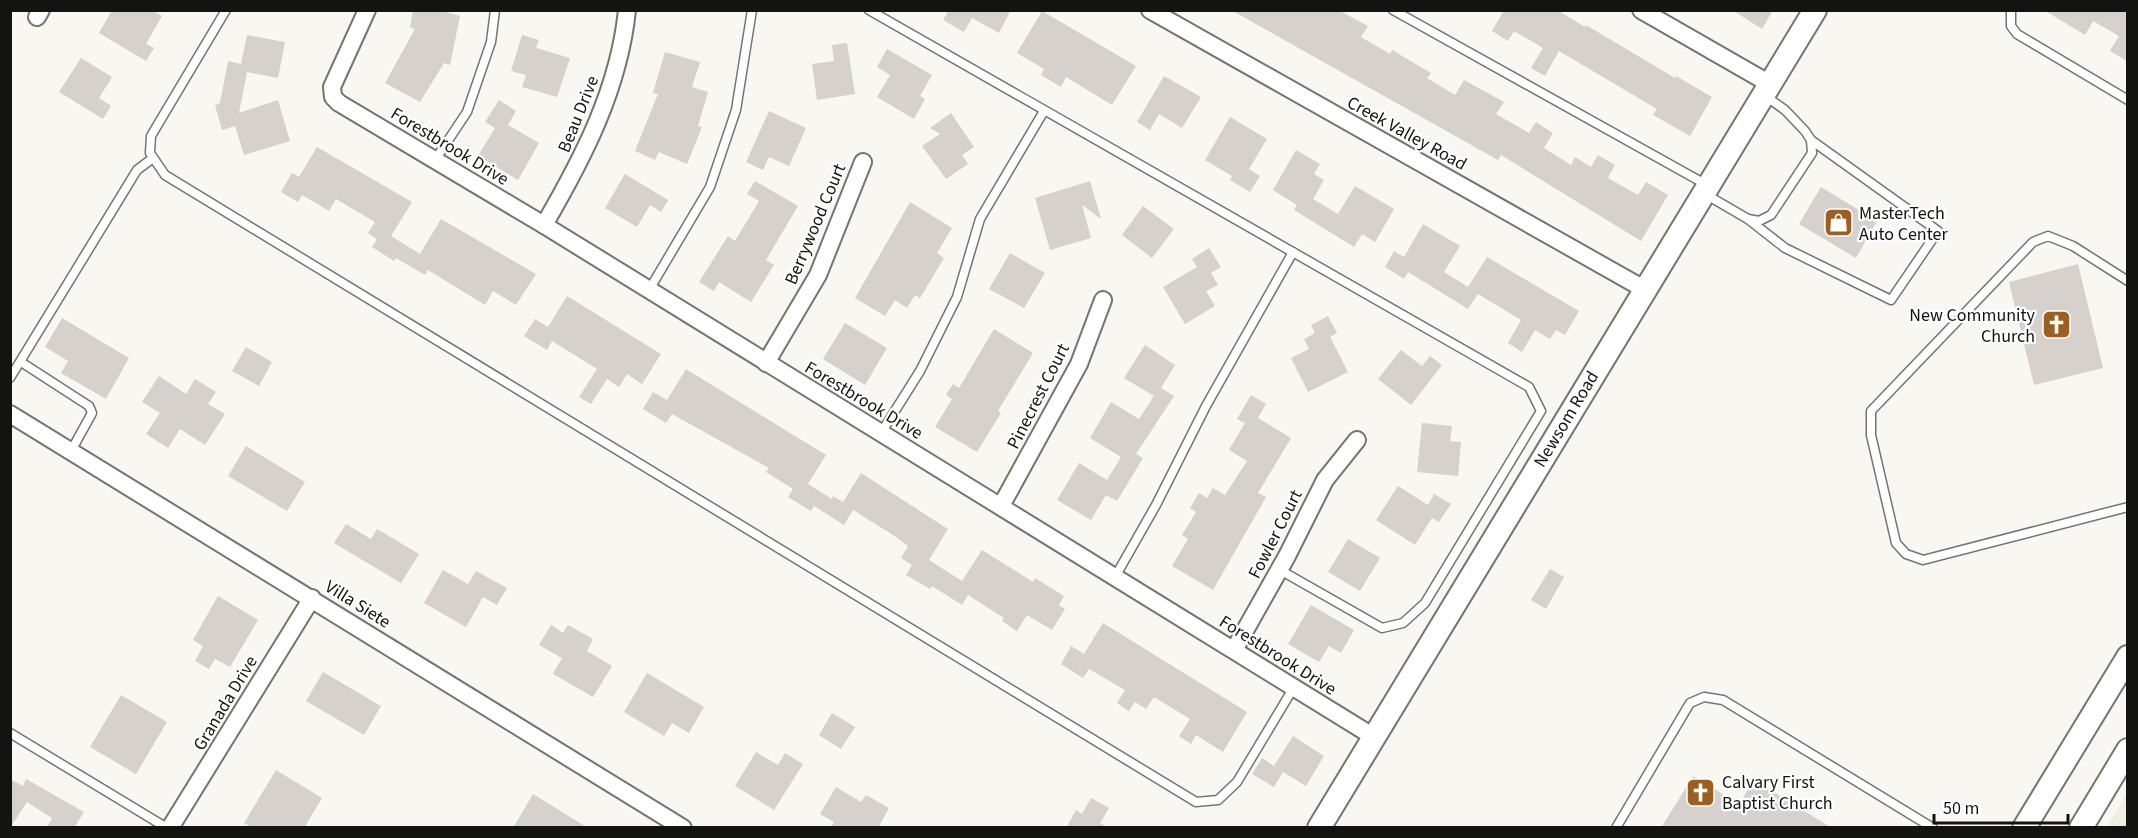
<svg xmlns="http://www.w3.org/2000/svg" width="2138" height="838" font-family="'Source Sans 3',sans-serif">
  <rect width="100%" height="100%" fill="#f8f7f2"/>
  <!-- built -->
  <polygon fill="#f0eee1" points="2127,793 2127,827 2107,827"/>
  <!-- building -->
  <g fill="#d6d1cd">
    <polygon points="112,10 152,10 162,16 146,44 154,48 146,61 99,33"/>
    <polygon points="413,10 440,10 460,16 450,65 444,63 420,102 385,83 415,29 410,28"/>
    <polygon points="949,10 1011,10 999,33 972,18 964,32 943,20"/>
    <polygon points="1231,10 1338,10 1368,26 1361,37 1390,54 1392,50 1431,73 1427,78 1455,95 1464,80 1504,102 1496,114 1529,133 1536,122 1553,133 1544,148 1571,165 1575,157 1591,167 1598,155 1615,165 1608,178 1638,195 1646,182 1668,195 1641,241 1501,155 1498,160"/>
    <polygon points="1504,10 1557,10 1585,27 1586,25 1675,78 1676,76 1712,97 1690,136 1653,115 1657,109 1559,51 1545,76 1531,68 1543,48 1514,31 1508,41 1492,31"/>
    <polygon points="1732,10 1773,10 1762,29"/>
    <polygon points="2044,10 2127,10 2127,61 2110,51 2119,36 2093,21 2085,35"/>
    <polygon points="1042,11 1136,66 1112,105 1066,77 1061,87 1041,75 1044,69 1017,53"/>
    <polygon points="247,35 285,42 278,78 247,72 239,113 278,100 290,141 244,155 235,126 222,130 215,105 220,103 228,61 241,64"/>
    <polygon points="522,35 539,40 536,48 570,58 557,97 522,87 526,75 511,71"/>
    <polygon points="847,43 855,94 817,100 812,64 834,61 832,45"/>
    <polygon points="887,49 932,75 920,96 925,99 914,119 877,97 890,75 877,67"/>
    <polygon points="665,52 700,62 692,87 708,92 698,126 702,127 687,164 659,152 655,160 635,151 658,94 653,93"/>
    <polygon points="81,58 112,77 99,98 111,106 103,119 59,92"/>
    <polygon points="1164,76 1201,97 1182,128 1159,114 1150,130 1137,122"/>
    <polygon points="499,100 516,111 508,125 539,143 518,180 478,156 495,128 485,122"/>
    <polygon points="769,111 806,128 789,166 769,157 763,170 746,162"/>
    <polygon points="951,113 974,147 962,155 968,164 946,179 922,146 940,134 930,128"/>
    <polygon points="1230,117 1267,139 1249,169 1260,176 1250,192 1230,180 1232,176 1205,160"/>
    <polygon points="317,147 412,202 391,236 420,254 441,219 536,274 516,305 493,291 485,305 428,270 425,275 396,258 394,261 372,247 377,239 368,233 375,222 336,199 329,211 302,195 298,202 281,192 292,173 299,177"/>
    <polygon points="1296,150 1320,164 1314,174 1324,180 1313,199 1338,214 1355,186 1394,209 1375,242 1362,234 1354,247 1294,210 1297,205 1273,190"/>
    <polygon points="625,174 668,200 661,212 650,205 637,227 605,208"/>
    <polygon points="755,181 798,206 766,260 774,265 751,302 719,282 714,291 699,282 728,236 735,241 759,201 747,194"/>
    <polygon points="1090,181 1101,219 1082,205 1091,238 1050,250 1035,198"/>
    <polygon points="1821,187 1877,221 1856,258 1799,224"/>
    <polygon points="910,202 952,228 937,253 944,258 920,298 915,295 907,308 895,300 885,316 855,298"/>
    <polygon points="1143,206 1174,229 1152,258 1122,235"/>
    <polygon points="1423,224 1460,246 1444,272 1468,287 1487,257 1579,311 1565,335 1556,330 1550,339 1535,330 1522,352 1508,343 1521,320 1478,294 1468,309 1408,272 1404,279 1385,267 1394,251 1404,257"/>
    <polygon points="1209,248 1221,267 1211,273 1218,285 1206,291 1215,306 1185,324 1163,287 1197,267 1192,259"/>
    <polygon points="1010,253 1045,273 1024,308 989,289"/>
    <polygon points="2078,264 2103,368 2034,385 2009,282"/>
    <polygon points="567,296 661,354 642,384 627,374 619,387 607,379 591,404 579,397 597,369 552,341 547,350 524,336 535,319 548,327"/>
    <polygon points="1328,316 1337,333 1330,337 1348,372 1308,392 1291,358 1309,349 1304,339 1315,333 1311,325"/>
    <polygon points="62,318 129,358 106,399 61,373 68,361 45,347"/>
    <polygon points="845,323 887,348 865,385 823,359"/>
    <polygon points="994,329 1033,353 998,411 1001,413 977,452 935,427 952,399 946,395 953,384 959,388"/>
    <polygon points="1145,345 1175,365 1161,388 1174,396 1136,454 1143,458 1117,501 1106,495 1091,520 1057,500 1079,463 1107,480 1121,457 1090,438 1111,402 1139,419 1154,396 1124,378"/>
    <polygon points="246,347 272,362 259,386 232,371"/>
    <polygon points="1401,350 1422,366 1430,356 1442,365 1411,405 1378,379"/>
    <polygon points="686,369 826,455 808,484 832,499 833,496 843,502 861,473 948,529 929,560 962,581 982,550 1033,582 1035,578 1064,596 1059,605 1065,609 1052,630 1027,615 1017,631 1002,621 1004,618 968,595 962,605 932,586 930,589 906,575 912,565 901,558 908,546 893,535 853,510 844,525 814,506 811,511 788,497 793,489 766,472 769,468 672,414 666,423 643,409 653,392 667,400"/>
    <polygon points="159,376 186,394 195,379 216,392 208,404 225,414 205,445 180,429 168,448 146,434 160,413 142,402"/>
    <polygon points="1251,395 1266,404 1258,418 1291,438 1258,493 1266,497 1213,590 1172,566 1188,539 1182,535 1196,512 1190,508 1199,493 1207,498 1213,488 1225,495 1247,461 1229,450 1245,423 1237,419"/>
    <polygon points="1422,423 1452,426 1450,441 1461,442 1458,476 1417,472"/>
    <polygon points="246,446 305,482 287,511 228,476"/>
    <polygon points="1398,486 1428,505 1434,494 1451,504 1439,522 1432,518 1415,545 1376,520"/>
    <polygon points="346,524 371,539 377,529 419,554 401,583 334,543"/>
    <polygon points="1348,539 1380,558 1360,591 1328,572"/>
    <polygon points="1550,569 1564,577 1546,609 1531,600"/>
    <polygon points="443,570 468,584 476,571 507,588 497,605 483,597 466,627 424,603"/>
    <polygon points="218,596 258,620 230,667 215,659 209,669 195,661 203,646 193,640"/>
    <polygon points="1311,605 1354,630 1341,653 1329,646 1319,662 1288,644"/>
    <polygon points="1103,623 1247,712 1223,752 1196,735 1191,744 1179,736 1190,719 1154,697 1146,709 1135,702 1129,711 1117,703 1125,690 1089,669 1083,678 1061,664 1071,646 1084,654"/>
    <polygon points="551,625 563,633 568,625 593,639 587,651 612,666 593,697 553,674 562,658 539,645"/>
    <polygon points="323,672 381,706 364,735 306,701"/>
    <polygon points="647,673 704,707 689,733 672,723 664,736 624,712"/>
    <polygon points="121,695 167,722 136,774 90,747"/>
    <polygon points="832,713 855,727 841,749 819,735"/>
    <polygon points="1293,736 1324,756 1306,786 1283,772 1274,787 1252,774 1262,758 1274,766"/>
    <polygon points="756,752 778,765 785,753 803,764 774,810 735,786"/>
    <polygon points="276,770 322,798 304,828 253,828 244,823"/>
    <polygon points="1693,776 1739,804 1754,780 1832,828 1661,828"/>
    <polygon points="10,779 23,786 26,779 84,812 74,828 47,828 52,818 27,802 10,828"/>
    <polygon points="836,787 861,802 866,795 889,808 878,828 831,828 834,822 820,814"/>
    <polygon points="533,794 588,828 513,828"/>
    <polygon points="1091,798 1109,808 1100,823 1108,828 1066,828 1076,810 1082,814"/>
  </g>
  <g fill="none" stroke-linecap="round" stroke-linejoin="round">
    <defs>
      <g id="lane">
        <polyline points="226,10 151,136 150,153 165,175 1196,802 1218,800 1237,782 1294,687"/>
        <polyline points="869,10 1529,387 1541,411 1425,603 1403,623 1382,628 1280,570"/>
        <polyline points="1393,10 1707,185"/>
        <polyline points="2011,10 2011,26 2017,34 2128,100"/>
        <polyline points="435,160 467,112 491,42 495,10"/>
        <polyline points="1705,194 1748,219 1759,221 1771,215 1812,153 1811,140 1805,131 1785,110 1764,95"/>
        <polyline points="1748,219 1785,248 1891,300 1938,231 1811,140"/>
        <polyline points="2128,281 2073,246 2048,236 2033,242 1871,411 1871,435 1896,543 1906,554 1923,560 2128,507"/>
        <polyline points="649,290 710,187 736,110 752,10"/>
        <polyline points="21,362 89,406 92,413 71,451"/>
        <polyline points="10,378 137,170 153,158"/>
        <polyline points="881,433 920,371 957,297 980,219 1044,111"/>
        <polyline points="1115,577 1156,505 1206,406 1293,252"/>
        <polyline points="10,733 167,828"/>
        <polyline points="1616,828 1690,703 1704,697 1723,700 1933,828"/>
      </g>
      <g id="street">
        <polyline points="367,10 332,87 333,97 339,103 544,225 1374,737"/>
        <polyline points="1150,10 1644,289"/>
        <polyline points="1641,10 1770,84"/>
        <polyline points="37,17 41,10"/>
        <path d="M544,225C583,158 619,89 627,10"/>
        <polyline points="766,363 818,275 863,162"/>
        <polyline points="10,414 683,828"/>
        <polyline points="1001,506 1079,364 1103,300"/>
        <polyline points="1234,650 1287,556 1325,480 1357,440"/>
        <polyline points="170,828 312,598"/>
      </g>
      <g id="secondary">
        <polyline points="1319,828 1815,10"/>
        <polyline points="2024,828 2128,657"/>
        <polyline points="2081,828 2128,750"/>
      </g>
    </defs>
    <!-- lane casing -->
    <use href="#lane" stroke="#757470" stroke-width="11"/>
    <!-- street casing -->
    <use href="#street" stroke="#757470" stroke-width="20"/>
    <!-- secondary casing -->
    <use href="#secondary" stroke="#757470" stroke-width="26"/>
    <!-- lane -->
    <use href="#lane" stroke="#fff" stroke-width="8"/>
    <!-- street -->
    <use href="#street" stroke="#fff" stroke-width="16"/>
    <!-- secondary -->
    <use href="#secondary" stroke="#fff" stroke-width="22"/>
  </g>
  <!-- icons -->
  <defs>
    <symbol id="shop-square" viewBox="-11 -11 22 22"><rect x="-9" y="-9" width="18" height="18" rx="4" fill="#9c5f23" stroke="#fff"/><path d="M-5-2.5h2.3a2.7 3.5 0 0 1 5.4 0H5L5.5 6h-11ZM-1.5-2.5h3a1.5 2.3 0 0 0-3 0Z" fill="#fff"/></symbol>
    <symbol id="church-square" viewBox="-11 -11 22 22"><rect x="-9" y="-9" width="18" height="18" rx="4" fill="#9c5f23" stroke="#fff"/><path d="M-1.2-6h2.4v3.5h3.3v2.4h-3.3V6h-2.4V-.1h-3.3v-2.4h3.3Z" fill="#fff"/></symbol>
  </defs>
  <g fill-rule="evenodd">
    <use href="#shop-square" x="1822" y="206" width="33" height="33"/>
    <use href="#church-square" x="2040" y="308" width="33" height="33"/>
    <use href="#church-square" x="1684" y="776" width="33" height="33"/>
  </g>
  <g text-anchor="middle" stroke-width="4.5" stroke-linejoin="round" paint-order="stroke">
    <!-- street labels -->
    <g font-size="18" fill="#131311" stroke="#fff">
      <text transform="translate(578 114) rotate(-68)" y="6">Beau Drive</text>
      <text transform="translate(1407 133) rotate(29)" y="6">Creek Valley Road</text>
      <text transform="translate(450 146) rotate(31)" y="6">Forestbrook Drive</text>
      <text transform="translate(815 224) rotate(-67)" y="6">Berrywood Court</text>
      <text transform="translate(1038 396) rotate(-63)" y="6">Pinecrest Court</text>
      <text transform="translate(864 400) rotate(31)" y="6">Forestbrook Drive</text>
      <text transform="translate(1566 419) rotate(-59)" y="6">Newsom Road</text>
      <text transform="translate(1275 534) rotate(-63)" y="6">Fowler Court</text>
      <text transform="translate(358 604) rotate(32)" y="6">Villa Siete</text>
      <text transform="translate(1278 655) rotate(32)" y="6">Forestbrook Drive</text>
      <text transform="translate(225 703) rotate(-59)" y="6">Granada Drive</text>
    </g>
    <!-- poi labels -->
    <g font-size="18" fill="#131311" stroke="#fff" text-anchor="start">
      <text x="1859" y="219">MasterTech<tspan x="1859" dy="21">Auto Center</tspan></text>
      <text x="2035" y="321" text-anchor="end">New Community<tspan x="2035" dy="21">Church</tspan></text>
      <text x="1722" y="788">Calvary First<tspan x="1722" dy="21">Baptist Church</tspan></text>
    </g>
  </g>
  <!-- border -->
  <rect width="2138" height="838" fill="none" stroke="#131311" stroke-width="24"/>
  <!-- scale -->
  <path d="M1934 814v9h134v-9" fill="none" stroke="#131311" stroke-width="3"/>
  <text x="1943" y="814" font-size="18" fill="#131311" stroke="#ffffff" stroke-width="4.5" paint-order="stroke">50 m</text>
</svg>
